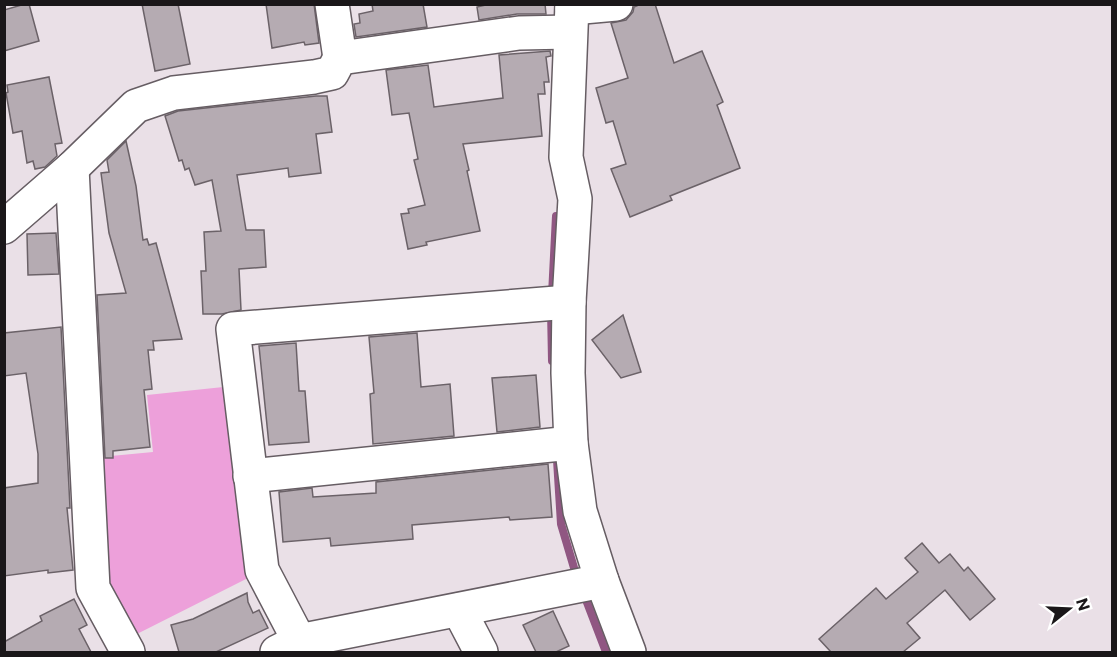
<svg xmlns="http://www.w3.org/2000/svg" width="1117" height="657" font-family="Commissioner,sans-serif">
  <rect width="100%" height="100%" fill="#eae0e7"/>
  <!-- green -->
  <polygon fill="#eda0da" points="233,386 252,576 131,637 102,579 90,458 153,452 147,395"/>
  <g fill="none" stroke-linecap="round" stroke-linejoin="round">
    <!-- stream -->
    <g stroke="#905782" stroke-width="8">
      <polyline points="552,295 556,216"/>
      <polyline points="551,310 552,361"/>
      <polyline points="557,460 561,524 577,578"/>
      <polyline points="583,592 606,652"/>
    </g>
  </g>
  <!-- building -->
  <g fill="#b5abb2" stroke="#6b6268" stroke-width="1.5">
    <polygon points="25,4 29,4 39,41 4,51 4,10"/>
    <polygon points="142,4 178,4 190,64 155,71"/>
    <polygon points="266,4 314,4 319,43 305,45 304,42 272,48"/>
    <polygon points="372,4 423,4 427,27 356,37 354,24 360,23 359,14 373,11"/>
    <polygon points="490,4 545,4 546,14 517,14 479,20 477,7"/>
    <polygon points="641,4 655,4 674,63 702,51 723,102 717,105 740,168 670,196 672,200 630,217 611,169 626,164 613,121 606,123 596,88 628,78 611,23 626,20 633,12 634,7"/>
    <polygon points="550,51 551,56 546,57 549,82 544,82 545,94 538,94 542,136 463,144 469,170 467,171 480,231 426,242 427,245 408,249 401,214 409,213 408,209 425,205 414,160 418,159 409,113 392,115 386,70 428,65 434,107 503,98 499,55"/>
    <polygon points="49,77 62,143 55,144 57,156 45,167 35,169 33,161 27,163 22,131 13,133 6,93 8,92 7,85"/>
    <polygon points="316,96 327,96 332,132 316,134 321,173 289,177 288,168 237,175 246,230 264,230 266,267 239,269 241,310 222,314 203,314 201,271 206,271 204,232 221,231 212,180 195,185 189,168 185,170 182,160 179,161 165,116 178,111"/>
    <polygon points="126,141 136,186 143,240 147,239 149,245 156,243 182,339 153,341 154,350 148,350 152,389 144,390 150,447 113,451 113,458 105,458 97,295 126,293 109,233 101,173 109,172 107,160"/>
    <polygon points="56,233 59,274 28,275 27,234"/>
    <polygon points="623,315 641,372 621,378 592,340"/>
    <polygon points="61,327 70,508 67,508 73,570 48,573 48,570 4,576 4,488 38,483 38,454 26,373 4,376 4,333"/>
    <polygon points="417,333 421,387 450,384 454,436 373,444 370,394 374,393 369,337"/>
    <polygon points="296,343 299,391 305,391 309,442 269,445 259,346"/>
    <polygon points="536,375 540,427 497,432 492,378"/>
    <polygon points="548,464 552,517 510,520 509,517 412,525 413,539 331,546 330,538 283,542 279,492 312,488 313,497 376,493 376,482"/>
    <polygon points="922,543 939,563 950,554 964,571 968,567 995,599 970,620 945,590 907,623 920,638 903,652 831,652 819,639 876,588 886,599 918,572 905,558"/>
    <polygon points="247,593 248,602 253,613 259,610 268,628 216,652 179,652 171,625 193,619"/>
    <polygon points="74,599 87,625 79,629 91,652 4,652 4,642 42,621 40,616"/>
    <polygon points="553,611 569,646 556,652 536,652 523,625"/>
  </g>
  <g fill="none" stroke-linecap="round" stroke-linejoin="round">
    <defs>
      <g id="minor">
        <polyline points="332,4 340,58"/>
        <polyline points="572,4 566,157 575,199 569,302 568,373 571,443 580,511 602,581 629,652"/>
        <polyline points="572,8 616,4"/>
        <polyline points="72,168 93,588 128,652"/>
        <polyline points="4,227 72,168 136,106 174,93 314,77 332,73 340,58 519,33 570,32"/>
        <polyline points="250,476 571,443"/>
        <polyline points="459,610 481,652"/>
        <polyline points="277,652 299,641 602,581"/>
        <polyline points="305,652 262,570 233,329 569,302"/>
      </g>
    </defs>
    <!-- minor casing -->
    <use href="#minor" stroke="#665d63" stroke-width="36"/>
    <!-- minor -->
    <use href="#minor" stroke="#fff" stroke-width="33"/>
  </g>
  <!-- border -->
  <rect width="1117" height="657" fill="none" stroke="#1a1719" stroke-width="12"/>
  <!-- north arrow -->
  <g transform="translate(1069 609) rotate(72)" stroke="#ffffff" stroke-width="4.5" paint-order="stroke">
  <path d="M0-4.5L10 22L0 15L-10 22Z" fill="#1a1719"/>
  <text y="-9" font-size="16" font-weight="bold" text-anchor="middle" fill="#1a1719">N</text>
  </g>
</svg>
